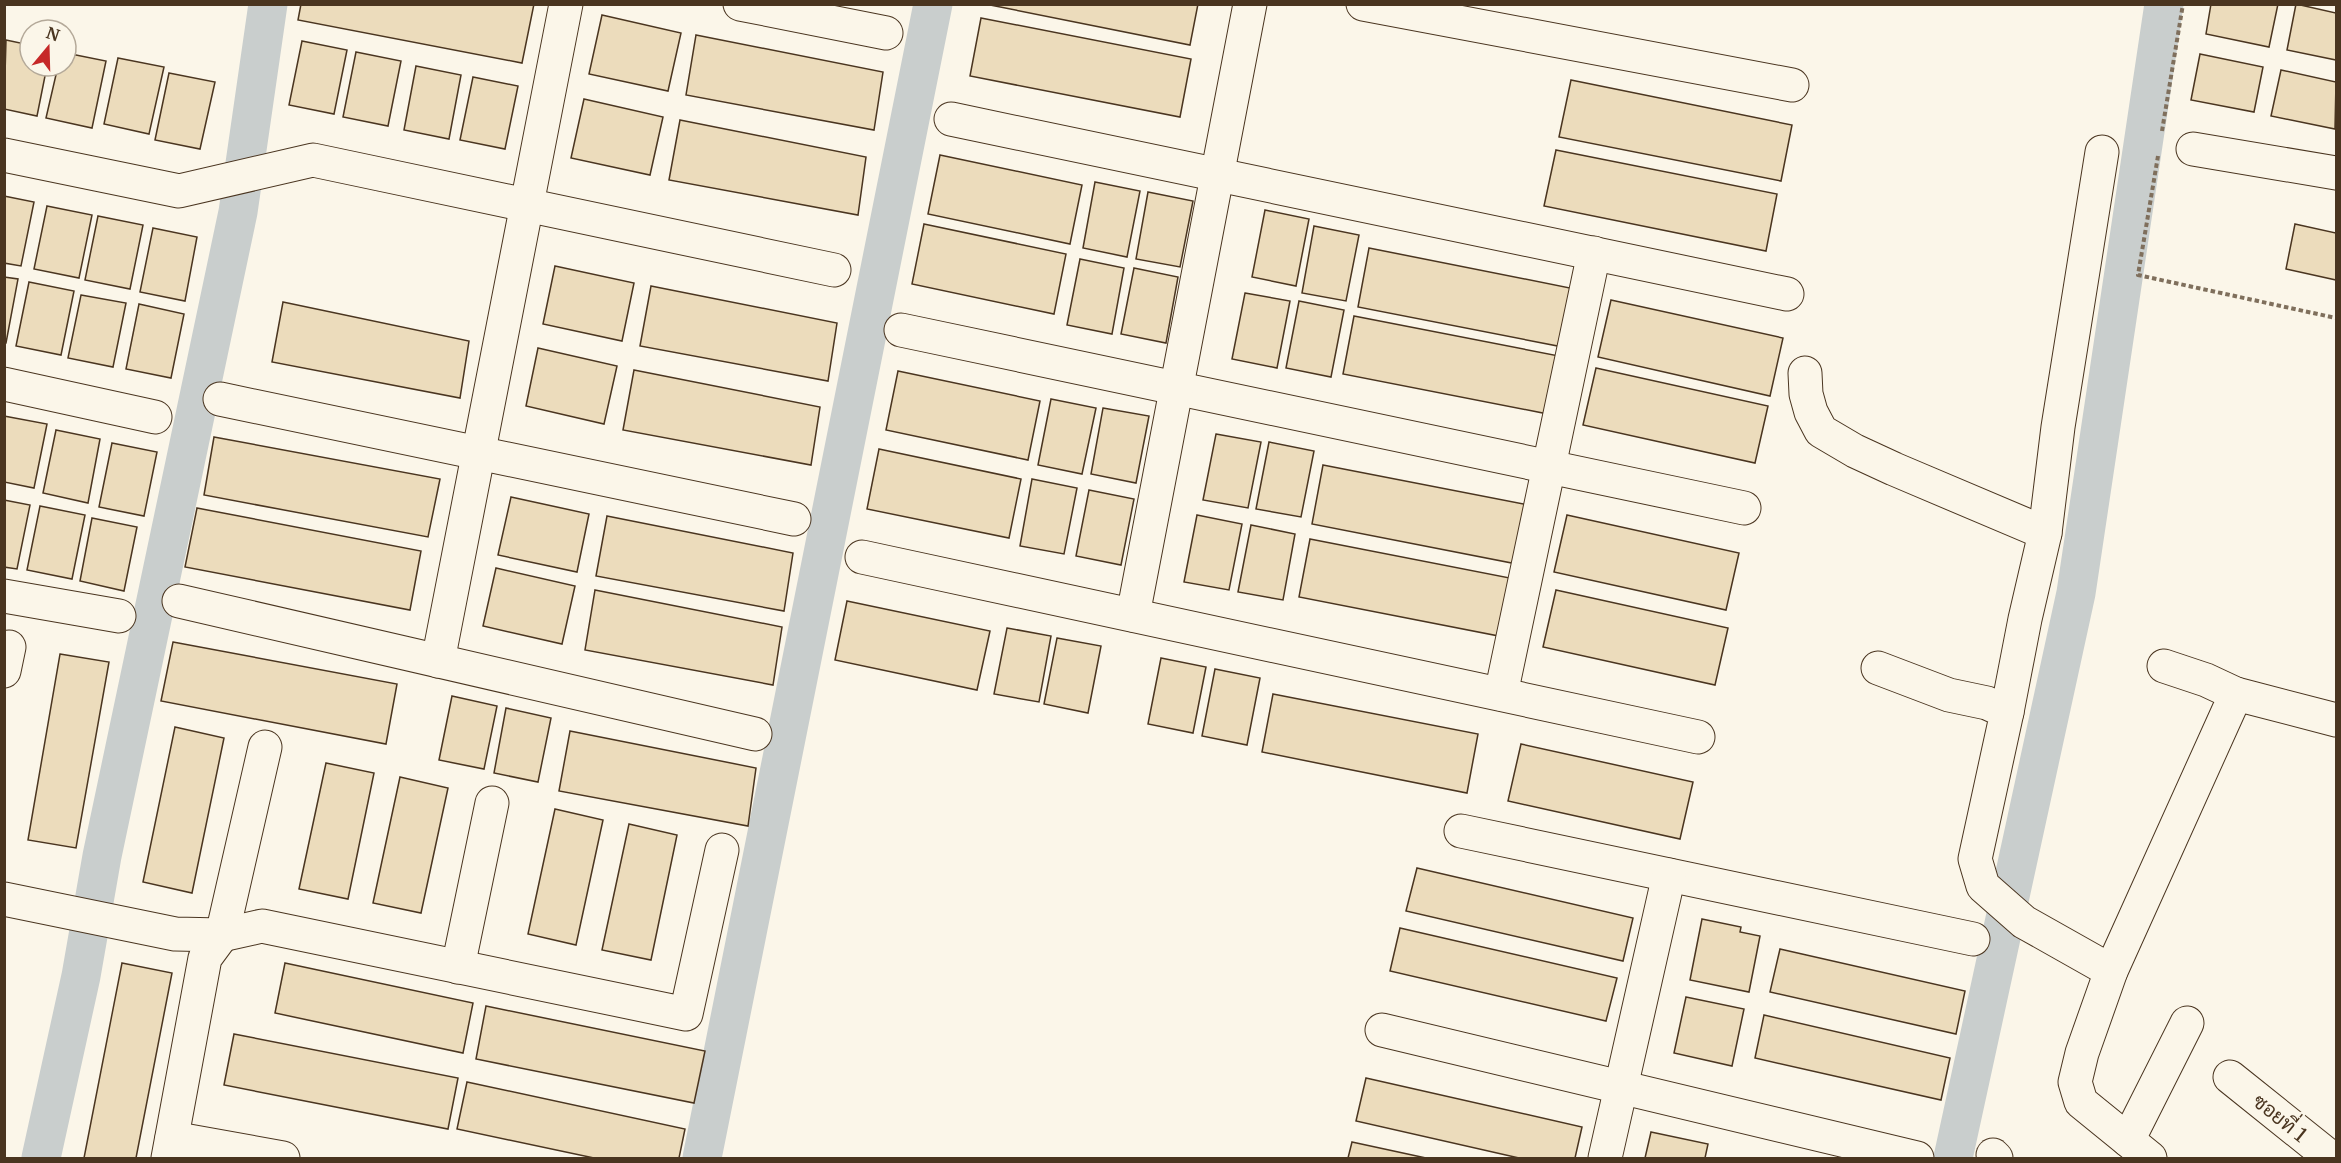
<svg xmlns="http://www.w3.org/2000/svg" width="2341" height="1163" font-family="Merriweather,Sarabun,serif">
  <rect width="100%" height="100%" fill="#fbf6e9"/>
  <g fill="none" stroke-linecap="round" stroke-linejoin="round">
    <!-- canal -->
    <g stroke="#c9cecd" stroke-width="39">
      <polyline points="41,1158 81,976 102,856 238,212 268,4"/>
      <polyline points="702,1158 933,4"/>
      <polyline points="1953,1158 2076,593 2164,4"/>
    </g>
  </g>
  <!-- building -->
  <g fill="#ecdcbc" stroke="#4a3520" stroke-width="1.5">
    <polygon points="301,4 534,4 522,63 298,20"/>
    <polygon points="985,4 1198,4 1190,45"/>
    <polygon points="2211,4 2278,4 2269,47 2206,34"/>
    <polygon points="2296,4 2336,13 2336,60 2287,50"/>
    <polygon points="602,15 681,33 668,91 589,74"/>
    <polygon points="981,18 1191,59 1180,117 970,76"/>
    <polygon points="696,35 883,72 874,130 686,95"/>
    <polygon points="6,40 30,45 30,66 47,66 37,116 4,109"/>
    <polygon points="302,41 347,50 334,114 289,105"/>
    <polygon points="356,52 401,61 388,126 343,117"/>
    <polygon points="66,53 106,61 92,128 46,118 58,66 66,66"/>
    <polygon points="2200,54 2263,67 2254,112 2191,100"/>
    <polygon points="118,58 164,67 149,134 104,124"/>
    <polygon points="416,66 461,75 449,139 404,130"/>
    <polygon points="2281,70 2336,82 2335,129 2271,116"/>
    <polygon points="169,73 215,82 200,149 155,140"/>
    <polygon points="473,77 518,86 505,149 460,140"/>
    <polygon points="1571,80 1792,125 1781,181 1559,137"/>
    <polygon points="584,99 663,117 650,175 571,158"/>
    <polygon points="680,120 866,157 858,215 669,180"/>
    <polygon points="1556,150 1777,194 1766,251 1544,206"/>
    <polygon points="940,155 1082,185 1070,244 928,214"/>
    <polygon points="1095,182 1140,191 1127,257 1083,248"/>
    <polygon points="1148,192 1193,201 1180,267 1136,259"/>
    <polygon points="4,196 34,202 21,266 4,263"/>
    <polygon points="47,206 92,215 79,278 34,269"/>
    <polygon points="1265,210 1309,219 1296,286 1252,277"/>
    <polygon points="98,216 143,225 130,289 85,280"/>
    <polygon points="924,224 1066,254 1054,314 912,284"/>
    <polygon points="2295,224 2336,233 2336,280 2286,269"/>
    <polygon points="1314,226 1359,235 1346,301 1302,293"/>
    <polygon points="153,228 197,237 185,301 140,292"/>
    <polygon points="1369,248 1575,289 1563,347 1358,307"/>
    <polygon points="1080,259 1124,268 1112,334 1067,325"/>
    <polygon points="555,266 634,283 622,341 543,324"/>
    <polygon points="1134,268 1178,277 1166,343 1121,334"/>
    <polygon points="4,277 18,279 6,343 4,343"/>
    <polygon points="29,282 74,291 61,355 16,346"/>
    <polygon points="651,286 837,323 828,381 640,346"/>
    <polygon points="1245,293 1290,301 1277,368 1232,359"/>
    <polygon points="81,295 126,303 113,367 68,358"/>
    <polygon points="1611,300 1783,338 1770,396 1598,357"/>
    <polygon points="1299,301 1344,310 1331,377 1286,368"/>
    <polygon points="283,302 469,341 460,398 272,362"/>
    <polygon points="139,304 184,314 171,378 126,369"/>
    <polygon points="1354,316 1559,356 1548,414 1343,374"/>
    <polygon points="538,348 617,366 604,424 526,406"/>
    <polygon points="1596,368 1768,406 1755,463 1583,425"/>
    <polygon points="634,370 820,407 811,465 623,430"/>
    <polygon points="898,371 1040,401 1028,460 886,430"/>
    <polygon points="1051,399 1096,408 1082,474 1038,465"/>
    <polygon points="1103,408 1149,416 1136,483 1091,474"/>
    <polygon points="4,416 47,424 34,488 4,482"/>
    <polygon points="56,430 100,439 88,503 43,493"/>
    <polygon points="1216,434 1261,442 1248,508 1203,500"/>
    <polygon points="214,437 440,479 428,537 204,495"/>
    <polygon points="1269,442 1314,451 1301,517 1256,509"/>
    <polygon points="112,443 157,452 144,516 99,507"/>
    <polygon points="879,449 1021,479 1009,538 867,509"/>
    <polygon points="1323,465 1528,505 1517,564 1312,524"/>
    <polygon points="1032,479 1077,488 1064,554 1020,546"/>
    <polygon points="1089,490 1134,499 1121,565 1076,556"/>
    <polygon points="511,497 589,514 577,572 498,555"/>
    <polygon points="4,500 30,505 17,569 4,567"/>
    <polygon points="40,506 85,515 72,579 27,570"/>
    <polygon points="197,508 421,551 410,610 185,567"/>
    <polygon points="1197,515 1242,524 1229,590 1184,582"/>
    <polygon points="1567,515 1739,553 1726,610 1554,572"/>
    <polygon points="607,516 793,553 784,611 596,576"/>
    <polygon points="92,518 137,527 124,591 80,581"/>
    <polygon points="1251,525 1295,534 1283,600 1238,592"/>
    <polygon points="1310,539 1515,579 1504,637 1299,597"/>
    <polygon points="496,568 575,586 562,644 483,626"/>
    <polygon points="595,590 782,627 773,685 585,650"/>
    <polygon points="1556,590 1728,628 1715,685 1543,647"/>
    <polygon points="847,601 990,631 977,690 835,660"/>
    <polygon points="1007,628 1051,636 1039,702 994,694"/>
    <polygon points="1057,638 1101,646 1088,713 1044,704"/>
    <polygon points="173,642 397,684 386,744 161,701"/>
    <polygon points="60,654 109,662 76,848 28,840"/>
    <polygon points="1161,658 1206,667 1193,733 1148,724"/>
    <polygon points="1215,669 1260,678 1247,745 1202,736"/>
    <polygon points="1273,694 1478,734 1467,793 1262,752"/>
    <polygon points="452,696 497,706 484,769 439,760"/>
    <polygon points="506,708 551,718 538,782 494,773"/>
    <polygon points="175,727 224,738 192,893 143,882"/>
    <polygon points="570,731 756,768 748,826 559,791"/>
    <polygon points="1521,744 1693,782 1680,839 1508,801"/>
    <polygon points="326,763 374,773 348,899 299,889"/>
    <polygon points="400,777 448,788 421,913 373,903"/>
    <polygon points="555,809 603,820 576,945 528,934"/>
    <polygon points="629,824 677,835 651,960 602,950"/>
    <polygon points="1417,868 1633,918 1623,961 1406,911"/>
    <polygon points="1702,919 1741,927 1740,932 1760,936 1749,992 1690,980"/>
    <polygon points="1400,928 1617,978 1606,1021 1390,971"/>
    <polygon points="1780,949 1965,991 1956,1034 1770,992"/>
    <polygon points="122,963 172,973 136,1158 84,1158"/>
    <polygon points="285,963 473,1003 463,1053 275,1013"/>
    <polygon points="1686,997 1744,1009 1732,1066 1674,1053"/>
    <polygon points="486,1006 705,1051 694,1103 476,1059"/>
    <polygon points="1764,1015 1950,1058 1941,1100 1755,1058"/>
    <polygon points="234,1034 458,1078 448,1129 224,1085"/>
    <polygon points="1366,1078 1582,1127 1575,1158 1519,1158 1356,1121"/>
    <polygon points="467,1082 685,1129 679,1158 594,1158 457,1129"/>
    <polygon points="1651,1132 1708,1144 1705,1158 1645,1158"/>
    <polygon points="1352,1142 1426,1158 1348,1158"/>
  </g>
  <g fill="none" stroke-linecap="round" stroke-linejoin="round">
    <defs>
      <g id="minor">
        <polyline points="740,4 886,33"/>
        <polyline points="1363,4 1792,85"/>
        <polyline points="951,119 1787,294"/>
        <polyline points="2193,149 2336,173"/>
        <polyline points="4,155 179,191 313,160 834,270"/>
        <polyline points="901,330 1744,508"/>
        <polyline points="1805,373 1806,394 1811,412 1821,431 1855,451 1894,469 2045,533"/>
        <polyline points="4,384 155,417"/>
        <polyline points="220,399 794,519"/>
        <polyline points="862,557 1698,737"/>
        <polyline points="4,596 119,616"/>
        <polyline points="179,601 755,734"/>
        <polyline points="1133,615 1250,4"/>
        <polyline points="438,661 566,4"/>
        <polyline points="1878,668 1949,695 1987,703 2007,712 1975,859 1983,886 2024,922 2111,971"/>
        <polyline points="4,671 9,647"/>
        <polyline points="1501,694 1594,253"/>
        <polyline points="2236,694 2336,720"/>
        <polyline points="2007,712 2025,619 2045,533 2058,427 2102,152"/>
        <polyline points="1461,831 1973,939"/>
        <polyline points="4,899 175,934 222,935 262,926 686,1014 722,850"/>
        <polyline points="458,967 492,803"/>
        <polyline points="1382,1030 1917,1158"/>
        <polyline points="2230,1077 2331,1158"/>
        <polyline points="172,1138 283,1158"/>
        <polyline points="2128,1140 2187,1023"/>
        <polyline points="1993,1155 1996,1158"/>
        <polyline points="168,1158 205,958 222,935 265,747"/>
        <polyline points="1605,1158 1669,875"/>
        <polyline points="2150,1158 2081,1102 2075,1082 2082,1053 2111,971 2236,694 2206,680 2164,666"/>
      </g>
    </defs>
    <!-- minor casing -->
    <use href="#minor" stroke="#4a3520" stroke-width="35"/>
    <!-- path -->
    <g stroke="#7f6f5c" stroke-width="4" stroke-dasharray="4.5 3" stroke-linecap="butt">
      <polyline points="2162,131 2183,4"/>
      <polyline points="2158,156 2138,275 2336,318"/>
    </g>
    <!-- minor -->
    <use href="#minor" stroke="#fbf6e9" stroke-width="33"/>
  </g>
  <g text-anchor="middle" stroke-width="4.5" stroke-linejoin="round" paint-order="stroke">
    <!-- street labels -->
    <g font-size="20" fill="#4a3520" stroke="#fbf6e9">
      <text transform="translate(2280 1118) rotate(39)" y="7">ซอยที่ 1</text>
    </g>
  </g>
  <!-- border -->
  <rect width="2341" height="1163" fill="none" stroke="#4a3520" stroke-width="12"/>
  <!-- north arrow -->
  <g transform="translate(48 48) rotate(19)"><circle r="28" fill="#fbf6e9" stroke="#b4a999" stroke-width="1.5"/>
  <path d="M0-4.5L10 22L0 15L-10 22Z" fill="#c62828"/>
  <text y="-9" font-size="16" font-weight="bold" text-anchor="middle" fill="#4a3520">N</text>
  </g>
</svg>
